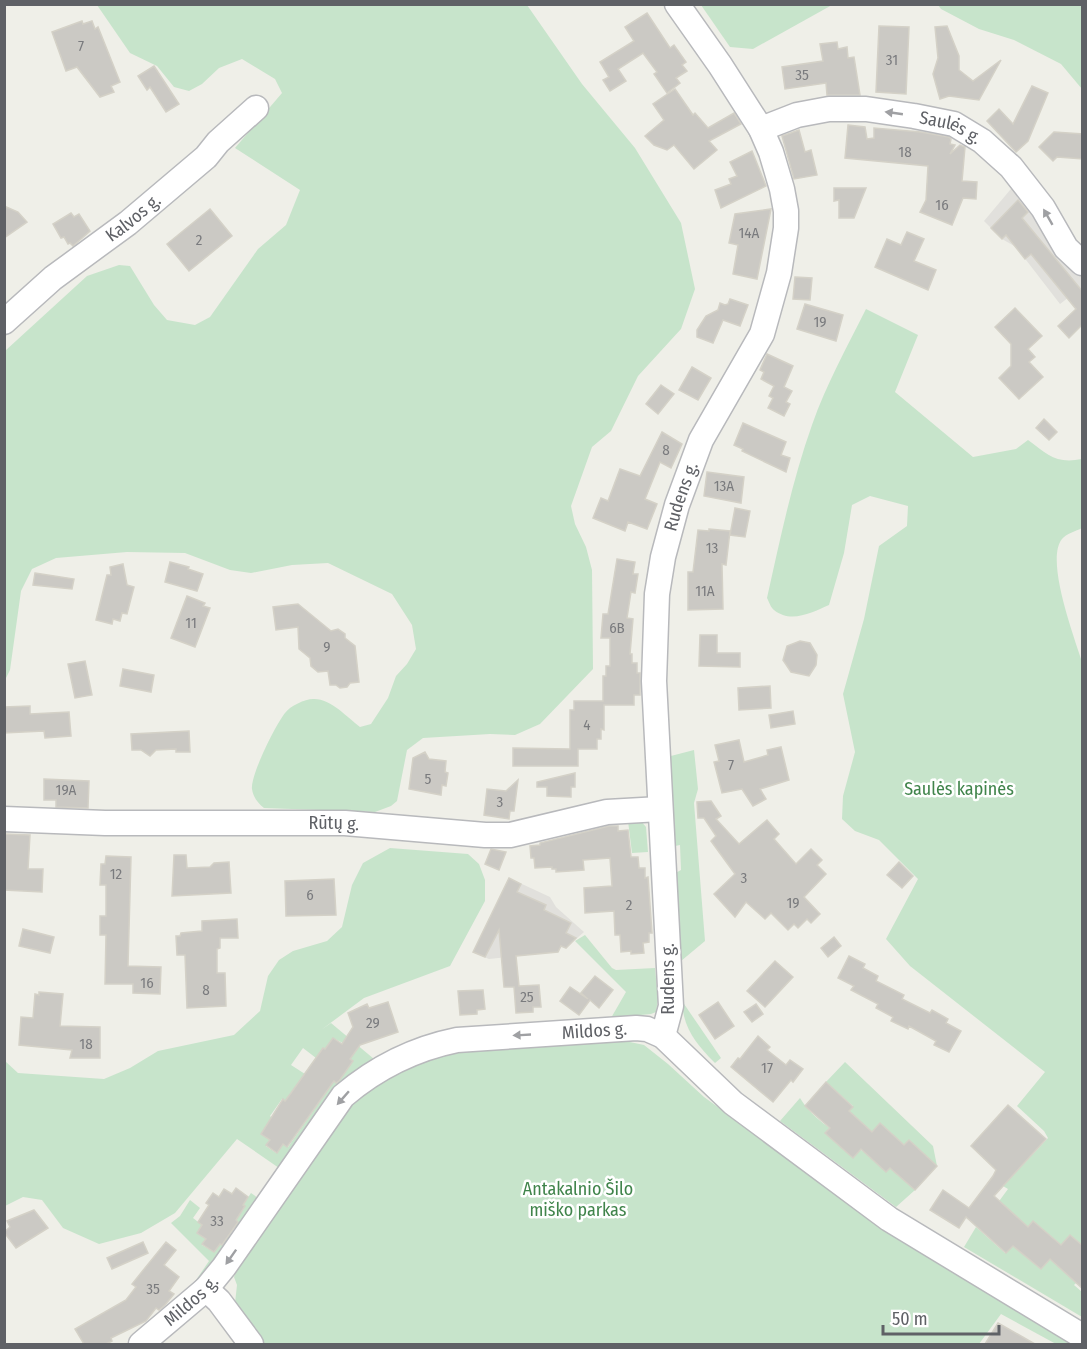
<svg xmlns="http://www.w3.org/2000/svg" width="1087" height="1349" font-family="'Fira Sans Condensed',sans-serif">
  <rect width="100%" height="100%" fill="#efefe8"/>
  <!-- industrial -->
  <g fill="#e1e0dc">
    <polygon points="1020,178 1082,263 1082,287 1060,304 1016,247 1002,239 984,221"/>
    <polygon points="509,878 550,897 556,907 584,932 566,948 561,946 558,952 489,959 473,952"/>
  </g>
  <!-- green -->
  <g fill="#c7e4cb" fill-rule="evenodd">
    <path d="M97,5H527L582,84L635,148L681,223L695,289L681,329L638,376L611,431L592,447L571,506L575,524L586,547L592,570L593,669L540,724L515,735L490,734L423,738L407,750L397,801L391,806L375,812L264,808C258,803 253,797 252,789C250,776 276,724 285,713C290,706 305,699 313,699C330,698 347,717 360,727L371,724L388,698L396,676L407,664L416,649L412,625L392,594L328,563L292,565L251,573L230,570L185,553L127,552L56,558L32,569L21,591L10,670L5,680V351L87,276L119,265L130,266L154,305L167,320L195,325L210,317L258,249L286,225L300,190L235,148L282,93L275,79L242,59L219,68L202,84L189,91L174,87L157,66L130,53Z"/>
    <polygon points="701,5 832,5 753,49 730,47"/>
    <polygon points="938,5 1082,5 1082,89 1061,64 1014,40 979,29 941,9"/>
    <path d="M866,309L918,335L895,392L973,457L1016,449L1028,440C1048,455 1056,464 1082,459V528C1076,531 1066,534 1062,539C1045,560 1074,636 1082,662V1249V1245L1070,1235L1061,1245L1050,1235L1047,1238L1033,1222L1028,1227L997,1204L1008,1189L1003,1186L1048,1138L1044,1131L1017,1106L1045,1072L910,966L886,939L918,879L879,840L855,831L842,819L843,796L855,752L843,694L864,619L879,546L907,526L908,506L870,496L852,505L844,553L829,605C813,612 791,624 774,610C771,608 769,602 767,598C780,540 792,481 812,425C826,385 847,347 866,309Z"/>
    <polygon points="694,750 698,789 694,803 705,941 681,961 683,987 680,989 670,876 681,870 680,845 670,847 667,757"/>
    <polygon points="640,820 646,827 648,852 632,853 628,821"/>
    <path d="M390,848L468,854L479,864L485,880V901L450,966L364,998L321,1030L331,1023L374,1059C331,1088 309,1127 279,1168L237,1139L175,1213L141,1233L99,1244L63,1228L42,1200L23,1197L5,1206V1061L18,1073L104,1079L130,1068L158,1051L234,1035L260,1011L268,976L279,960L293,951L327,941L342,927L352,885L363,863ZM333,1038L356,1050L350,1059L353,1061L337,1083L334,1081L288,1147L283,1144L276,1153L266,1146L270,1140L262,1134L272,1118L270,1116L282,1099L285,1101L291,1093L300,1099L299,1082L305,1074L291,1065L303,1048L316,1058L323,1048L325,1049Z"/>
    <polygon points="585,935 612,968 616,970 655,968 658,999 656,1012 651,1014 611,1018 626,992 575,941"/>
    <path d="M682,1001L721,1058L715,1063C696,1044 683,1028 682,1001Z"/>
    <polygon points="625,1041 644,1045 668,1064 704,1097 835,1192 1075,1340 1072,1344 1056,1344 1001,1314 979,1344 264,1344 251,1329 235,1303 237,1285 234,1277 237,1270 332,1125 360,1093 402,1067 458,1051"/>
    <polygon points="845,1062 933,1146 937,1166 909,1141 904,1145 881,1124 872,1132 849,1111 853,1106 826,1082"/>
    <path d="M800,1098C814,1122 840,1133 861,1150C870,1156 877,1164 886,1172L890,1168L915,1190L896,1207L780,1121Z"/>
    <polygon points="251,1193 258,1198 237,1228 235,1227 238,1222 236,1220 245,1207 243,1205"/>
    <polygon points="190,1200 200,1208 193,1218 202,1225 197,1233 206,1239 202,1245 214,1252 220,1244 222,1245 232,1232 234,1233 201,1281 192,1286 209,1261 171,1223 180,1216"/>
    <polygon points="976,1227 1005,1253 1013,1246 1041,1269 1050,1259 1078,1281 1074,1285 1082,1292 1082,1317 964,1247"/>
  </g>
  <!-- building -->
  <g fill="#cbc9c4" stroke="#d4d1c7" stroke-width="1.5">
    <polygon points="647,13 670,48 674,45 686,62 682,65 687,71 676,78 680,83 667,93 654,74 657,72 643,53 618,69 626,81 610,91 603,80 609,77 600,62 634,41 625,27"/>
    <polygon points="82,21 83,24 92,21 95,29 98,27 120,82 111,86 114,92 100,97 77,67 66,71 52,32"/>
    <polygon points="879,26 909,27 906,94 876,92"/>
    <polygon points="947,26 959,56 959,70 973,81 1001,60 979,100 949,96 940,99 933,74 938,58 935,27"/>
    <polygon points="837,42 838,49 847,47 848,58 854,57 860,95 827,95 826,83 785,89 782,67 823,61 820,44"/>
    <polygon points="154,66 179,104 166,112 150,87 147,90 138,76"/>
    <polygon points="1032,86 1048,93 1028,141 1016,152 987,121 999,109 1013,124"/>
    <polygon points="675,89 693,115 695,113 708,128 734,113 741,124 709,141 717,150 694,169 674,145 667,150 654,145 645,136 664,120 653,104"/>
    <polygon points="848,125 865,127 867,139 874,138 874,128 921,132 949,137 951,139 950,144 955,145 950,154 960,145 965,147 962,181 977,182 976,199 963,198 952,225 920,212 926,200 928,166 845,158"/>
    <polygon points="799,130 805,152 811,150 817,175 794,179 782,136"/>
    <polygon points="1054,132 1083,134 1083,159 1057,157 1053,161 1039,147"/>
    <polygon points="752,151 766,186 721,208 715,190 731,184 729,179 737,176 730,162"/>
    <polygon points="834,188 866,188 854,218 839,218 839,200 834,201"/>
    <polygon points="1018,200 1028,212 1022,218 1083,292 1083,324 1069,338 1058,326 1076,309 1031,254 1025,259 1006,235 1002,239 991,228"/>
    <polygon points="4,206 18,212 27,222 4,238"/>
    <polygon points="210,209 232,236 189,271 167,244"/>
    <polygon points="771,209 757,279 733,274 738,245 729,243 735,214"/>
    <polygon points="71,213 74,217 79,214 90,231 73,246 70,243 68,244 64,237 61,238 53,224"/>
    <polygon points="907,232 924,239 914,261 936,270 928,290 875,267 887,239 901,245"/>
    <polygon points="795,277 812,278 810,300 793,299"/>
    <polygon points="730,299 748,305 740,326 723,320 713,343 697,337 697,330 706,316 718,310 720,303 725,305 728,304"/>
    <polygon points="805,304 843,315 836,341 797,329"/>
    <polygon points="1015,308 1042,336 1028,349 1035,357 1029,362 1043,377 1019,399 999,378 1011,366 1011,344 995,327"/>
    <polygon points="767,354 793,366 784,387 792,391 786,402 790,404 784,416 768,408 773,398 769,396 774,386 761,379 764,372 760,370"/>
    <polygon points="692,367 711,378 698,400 679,390"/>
    <polygon points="661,385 674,394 658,414 646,404"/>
    <polygon points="1044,419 1057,432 1049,440 1036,428"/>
    <polygon points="743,423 786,442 781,455 790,458 786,472 742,451 743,449 734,445"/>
    <polygon points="662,432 682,444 671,468 660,462 645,499 657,504 647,529 628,522 625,531 593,518 601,498 608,501 620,469 640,476"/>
    <polygon points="707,472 744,477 741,503 704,496"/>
    <polygon points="735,508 750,511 745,537 730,535"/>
    <polygon points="709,529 730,531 726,565 722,564 723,609 688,610 688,572 693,572 698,530 709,531"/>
    <polygon points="617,559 635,562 633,574 638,574 635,593 631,592 627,618 633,619 630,654 632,654 632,663 637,663 637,673 640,673 640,695 634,695 634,705 604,705 604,730 601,729 601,739 597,739 597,749 578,749 578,766 513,766 513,748 570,749 570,710 574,710 574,701 603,701 603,676 606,676 606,666 610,666 610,638 601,638 603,614 608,614"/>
    <polygon points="170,562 189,567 188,569 203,574 197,591 165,582"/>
    <polygon points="123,564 127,585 134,587 127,614 122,613 120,621 113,619 112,624 96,620 107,575 111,575 110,567"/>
    <polygon points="35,573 74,579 72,589 33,585"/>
    <polygon points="187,596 205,603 203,606 210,608 195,647 171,638"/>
    <polygon points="298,604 331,631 338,629 345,634 345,638 355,646 359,682 350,683 347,687 340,688 336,685 330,685 328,671 318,672 311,666 310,658 299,649 298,627 276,630 273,607"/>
    <polygon points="700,635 717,635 717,653 740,653 740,667 699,666"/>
    <polygon points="800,641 810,643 817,655 816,665 809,676 791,672 783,660 787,646"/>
    <polygon points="85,661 92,695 75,698 68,664"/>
    <polygon points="123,669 154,675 151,692 120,686"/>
    <polygon points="770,686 771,708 739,710 738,688"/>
    <polygon points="30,706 30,714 69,712 71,736 45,738 44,731 4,733 4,707"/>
    <polygon points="793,711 795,724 771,728 769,715"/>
    <polygon points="189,731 190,752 176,752 176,749 156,750 150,756 141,750 132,750 131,734"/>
    <polygon points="739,740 744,762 768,755 767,750 781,747 789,780 760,789 766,799 753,806 742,789 722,793 714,762 719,761 715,745"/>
    <polygon points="425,752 429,759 446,761 445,772 448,773 446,786 442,785 441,795 409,789 413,758"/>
    <polygon points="575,773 575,787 571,787 571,797 547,796 547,787 537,787 537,782"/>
    <polygon points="44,779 89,781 88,808 56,807 56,800 44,800"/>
    <polygon points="518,780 514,811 510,811 509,819 484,815 487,789 506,791"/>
    <polygon points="711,801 721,816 716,819 739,844 767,820 779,834 774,839 796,864 811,849 822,860 817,865 826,874 804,897 820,914 811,923 807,919 798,928 794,924 788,930 771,913 765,919 746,902 735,917 714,894 735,874 711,841 716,836 704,818 698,818 697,802"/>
    <polygon points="609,826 618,826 618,831 628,830 631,857 638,857 639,868 645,868 645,878 648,877 652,933 649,933 649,942 643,943 644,953 631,954 631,951 621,952 620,935 615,935 614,911 585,913 584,888 612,886 610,858 583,860 584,870 556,872 556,869 552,869 552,867 535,868 534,858 531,858 530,846 540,845 540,843"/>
    <polygon points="4,834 30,835 28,869 43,869 42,892 4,890"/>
    <polygon points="491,849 506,852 499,870 485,864"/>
    <polygon points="174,855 186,855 187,868 210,867 214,863 229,862 231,893 172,896"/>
    <polygon points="106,856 131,857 128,966 161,967 160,994 133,993 133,984 105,984 106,935 100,935 100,916 106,916 106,885 100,885 101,864 105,864"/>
    <polygon points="899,862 913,876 902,888 887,875"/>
    <polygon points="509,878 521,884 517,892 546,905 544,910 571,923 566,933 576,938 566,948 561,946 558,952 516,956 519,986 539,985 541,1007 533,1007 533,1012 516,1013 514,987 504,987 499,930 485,957 473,952"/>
    <polygon points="334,879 336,915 286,916 285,881"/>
    <polygon points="237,919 238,938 220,938 220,948 217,949 217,973 225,973 226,1006 187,1008 185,955 177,955 176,936 180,936 181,933 202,931 202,921"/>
    <polygon points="23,929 54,937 50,953 19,946"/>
    <polygon points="834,937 841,946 828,957 821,948"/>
    <polygon points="849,956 865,964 863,968 878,976 876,981 904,995 902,999 930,1013 932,1010 948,1019 946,1023 961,1031 949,1052 934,1045 936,1041 909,1026 908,1029 891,1021 893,1017 876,1008 878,1004 851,990 854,986 838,978"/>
    <polygon points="775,961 793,977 765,1007 747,991"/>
    <polygon points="595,976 613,990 599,1008 590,1000 579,1015 560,1001 570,987 588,999 581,993"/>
    <polygon points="483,990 485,1009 477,1010 477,1014 460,1015 458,991"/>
    <polygon points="39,992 63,994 60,1026 100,1027 100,1058 70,1058 72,1050 19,1045 21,1017 33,1018 35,994 39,995"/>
    <polygon points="388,1002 398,1032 360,1045 350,1059 353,1061 339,1081 336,1083 334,1081 287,1147 283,1144 277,1153 266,1145 270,1140 261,1134 283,1099 285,1101 291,1093 323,1048 325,1049 333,1038 342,1044 353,1027 348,1013 367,1004 369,1008"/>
    <polygon points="718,1002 734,1026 715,1039 699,1015"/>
    <polygon points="756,1004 763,1014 752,1022 744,1012"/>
    <polygon points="758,1036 770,1047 767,1050 786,1065 790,1060 803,1069 793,1082 791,1080 773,1102 731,1067 738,1058 740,1059"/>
    <polygon points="826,1082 853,1107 849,1111 872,1132 880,1123 904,1145 909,1140 937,1166 915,1190 890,1168 886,1172 861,1149 853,1158 825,1133 830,1128 805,1106"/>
    <polygon points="1008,1105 1046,1139 994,1196 1028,1227 1033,1221 1061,1245 1070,1235 1083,1246 1083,1289 1050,1259 1041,1269 1013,1246 1006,1253 966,1217 959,1228 930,1210 943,1190 969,1208 993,1176 996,1170 971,1146"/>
    <polygon points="236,1188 248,1197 243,1205 245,1206 236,1220 238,1222 222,1245 220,1244 214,1252 202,1244 206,1239 197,1233 202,1225 198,1222 209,1205 206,1203 213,1193 219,1197 224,1189 232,1194"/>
    <polygon points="34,1210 48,1228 16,1248 4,1232 10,1227 7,1221"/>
    <polygon points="143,1242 148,1253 112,1269 107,1258"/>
    <polygon points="166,1242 176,1250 164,1265 179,1277 169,1291 174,1294 165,1305 159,1310 156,1308 146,1321 111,1338 112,1341 106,1344 84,1344 75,1329 126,1300 136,1287 132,1284"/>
    <polygon points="998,1323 1035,1344 985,1344"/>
  </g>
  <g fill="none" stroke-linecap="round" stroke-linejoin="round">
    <defs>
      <g id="minor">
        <path id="s1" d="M761,129L797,115L829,109H866L914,116L954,124L982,141L1011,167L1043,208L1066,248L1082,263"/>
        <path id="s2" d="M4,322L53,278L128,223L206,157L218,142L256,108"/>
        <path id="s3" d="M4,819L105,823H345L485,835H510L607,812L660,809"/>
        <path id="s4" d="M663,1036L671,1006L654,681L657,594L663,557L677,505L701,440L762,334L779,273L786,228V211L782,189L771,152L761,129L720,65L677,4"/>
        <polyline points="206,1289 219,1301 251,1344"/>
        <path id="s5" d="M141,1344L206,1289L224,1267L343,1096C377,1067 413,1049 457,1040L636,1028L647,1029L663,1036L733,1103L889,1219L1082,1336"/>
      </g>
    </defs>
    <!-- minor casing -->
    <use href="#minor" stroke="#b8b9bc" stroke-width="27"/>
    <!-- minor -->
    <use href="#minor" stroke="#fff" stroke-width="24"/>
  </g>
  <!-- one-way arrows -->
  <defs><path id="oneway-solid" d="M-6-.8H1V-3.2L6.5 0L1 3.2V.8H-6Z" transform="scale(1.5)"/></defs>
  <g fill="#9fa0a3">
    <use href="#oneway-solid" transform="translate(894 113) rotate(-172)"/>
    <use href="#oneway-solid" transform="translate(1048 217) rotate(-120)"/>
    <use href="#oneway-solid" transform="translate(522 1035) rotate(177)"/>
    <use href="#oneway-solid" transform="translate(343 1098) rotate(131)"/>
    <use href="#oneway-solid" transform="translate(231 1257) rotate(125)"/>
  </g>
  <g text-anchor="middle" stroke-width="5" stroke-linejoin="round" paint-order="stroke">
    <!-- number labels -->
    <g font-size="15" fill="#7a7b7e">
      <text x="81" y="51">7</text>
      <text x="892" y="65">31</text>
      <text x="802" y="80">35</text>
      <text x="905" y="157">18</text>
      <text x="942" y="210">16</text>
      <text x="749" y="238">14A</text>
      <text x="199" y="245">2</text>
      <text x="820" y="327">19</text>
      <text x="666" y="455">8</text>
      <text x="724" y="491">13A</text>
      <text x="712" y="553">13</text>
      <text x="705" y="596">11A</text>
      <text x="191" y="628">11</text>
      <text x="617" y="633">6B</text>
      <text x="327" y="652">9</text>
      <text x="587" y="730">4</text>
      <text x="731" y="770">7</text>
      <text x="428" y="784">5</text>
      <text x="66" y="795">19A</text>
      <text x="500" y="807">3</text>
      <text x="116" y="879">12</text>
      <text x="744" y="883">3</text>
      <text x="310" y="900">6</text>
      <text x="793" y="908">19</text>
      <text x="629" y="910">2</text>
      <text x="147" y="988">16</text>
      <text x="206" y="995">8</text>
      <text x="527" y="1002">25</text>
      <text x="373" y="1028">29</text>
      <text x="86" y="1049">18</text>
      <text x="767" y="1073">17</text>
      <text x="217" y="1226">33</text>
      <text x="153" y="1294">35</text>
    </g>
    <!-- street labels -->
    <g font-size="18" fill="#5f6166" stroke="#fff">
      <text dy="6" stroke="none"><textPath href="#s1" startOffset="195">Saulės g.</textPath></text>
      <text dy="6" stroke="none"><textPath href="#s2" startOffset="166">Kalvos g.</textPath></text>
      <text dy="6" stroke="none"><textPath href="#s4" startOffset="544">Rudens g.</textPath></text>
      <text dy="6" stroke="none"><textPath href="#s3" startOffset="330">Rūtų g.</textPath></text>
      <text transform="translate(668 979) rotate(-90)" y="6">Rudens g.</text>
      <text dy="6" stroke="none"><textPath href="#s5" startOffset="588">Mildos g.</textPath></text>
      <text dy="6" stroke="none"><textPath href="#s5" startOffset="66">Mildos g.</textPath></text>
    </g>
    <!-- park labels -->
    <g font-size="18" fill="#40844b" stroke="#fff">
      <text x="959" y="795">Saulės kapinės</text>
      <text x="578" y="1195">Antakalnio Šilo<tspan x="578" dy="21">miško parkas</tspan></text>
    </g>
  </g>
  <!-- border -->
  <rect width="1087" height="1349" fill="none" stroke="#5f6166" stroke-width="12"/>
  <!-- scale -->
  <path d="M883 1325v9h116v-9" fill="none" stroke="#5f6166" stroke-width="3"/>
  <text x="892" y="1325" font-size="18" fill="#5f6166" stroke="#ffffff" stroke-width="4.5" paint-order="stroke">50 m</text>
</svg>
